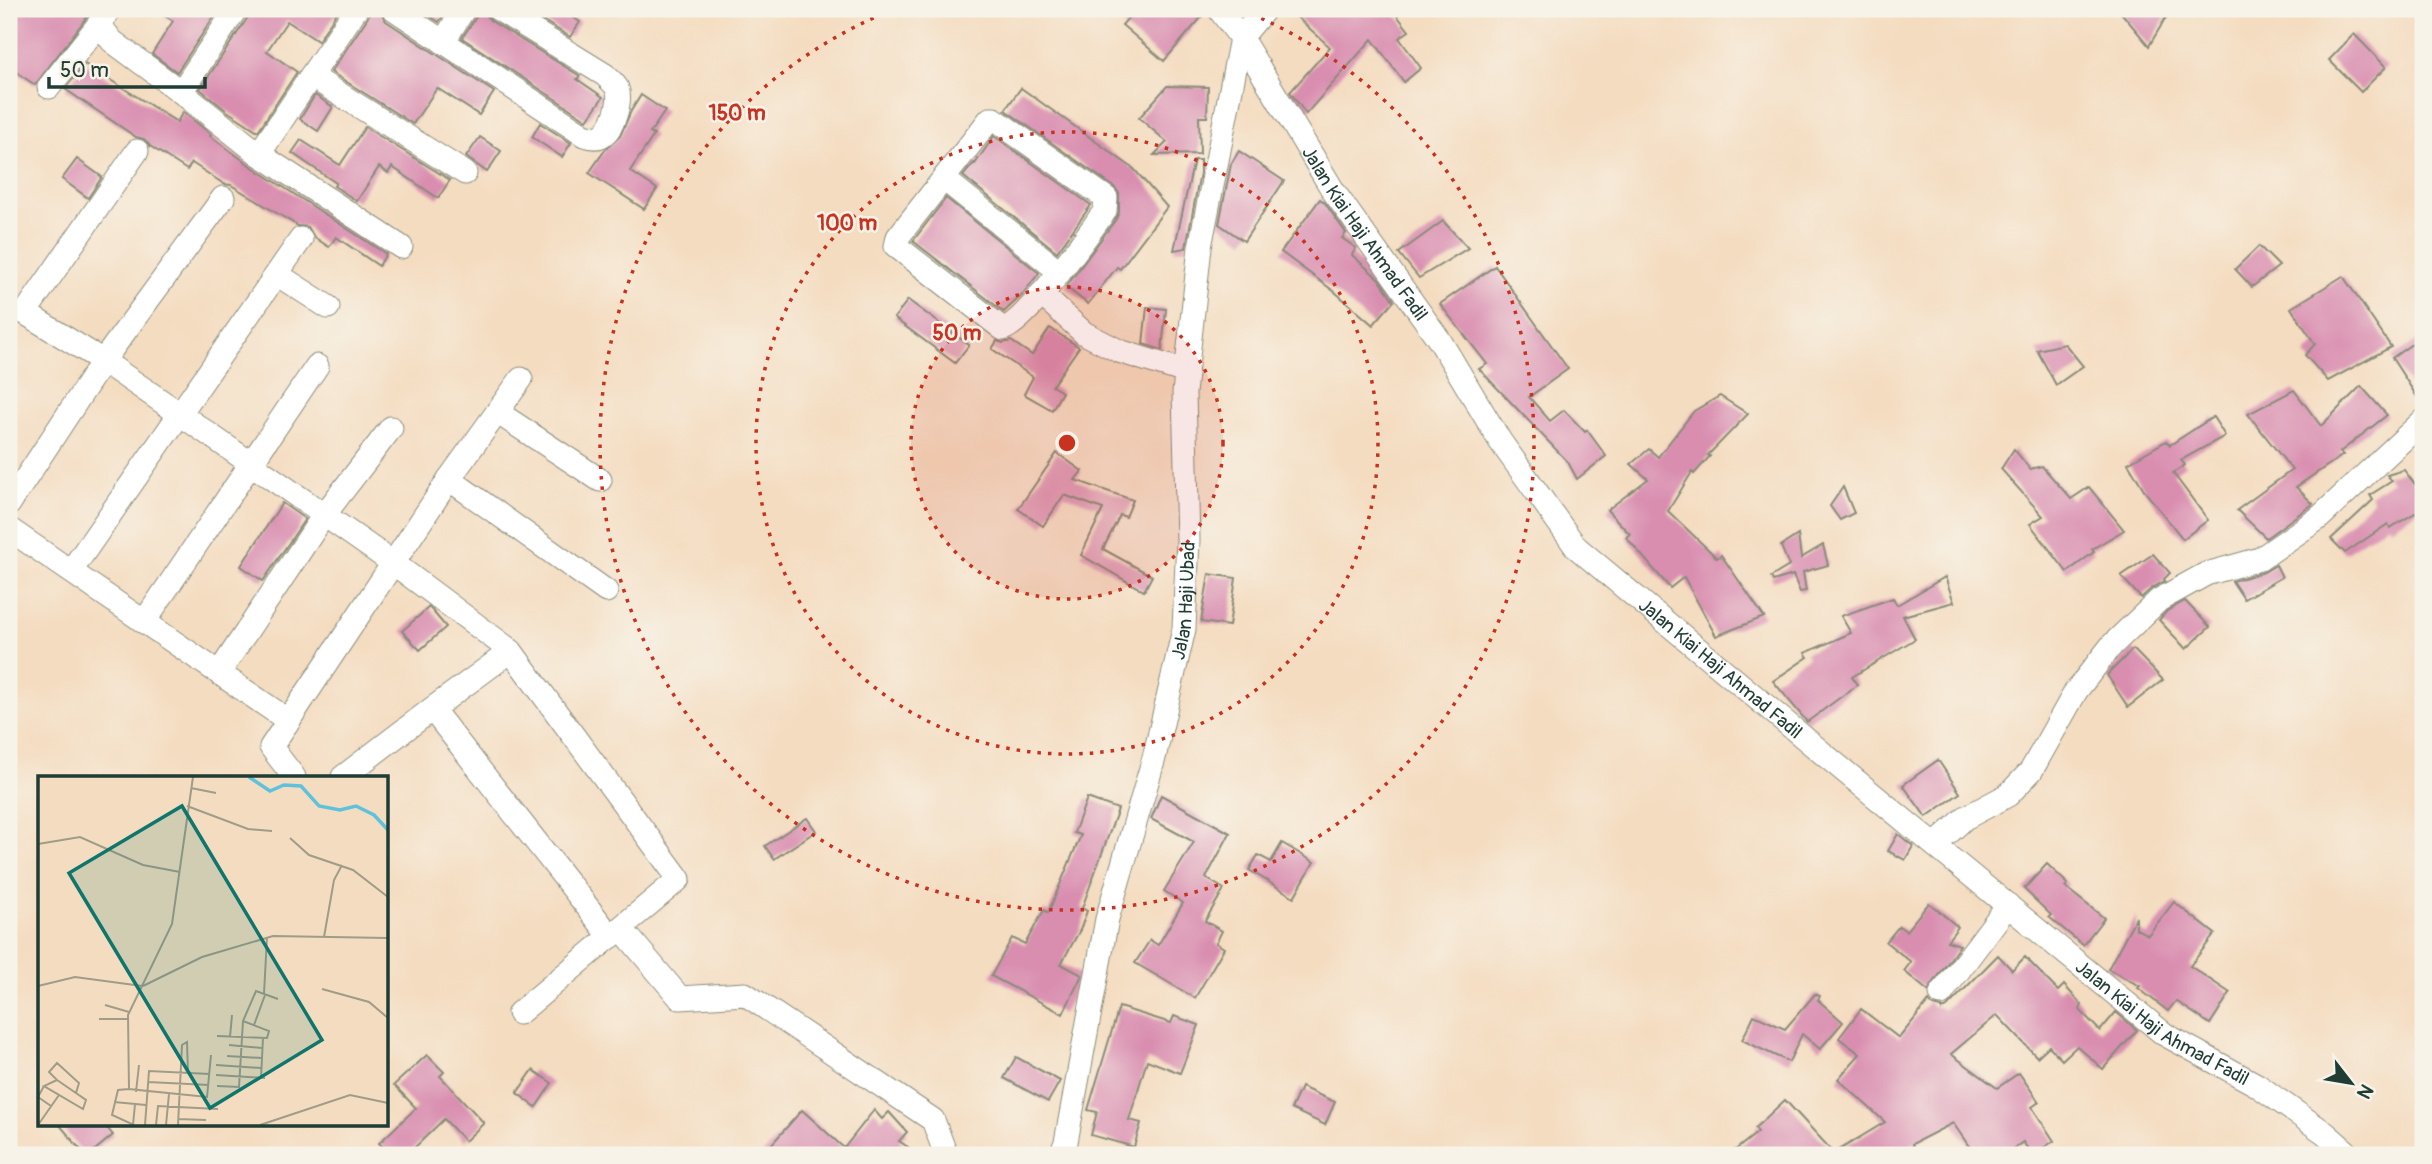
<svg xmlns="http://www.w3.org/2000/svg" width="2432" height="1164" font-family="Pangolin,sans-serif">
  <rect width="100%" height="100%" fill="#f7f3e8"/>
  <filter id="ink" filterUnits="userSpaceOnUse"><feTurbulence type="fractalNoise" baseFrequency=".0143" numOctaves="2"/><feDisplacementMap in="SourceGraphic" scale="14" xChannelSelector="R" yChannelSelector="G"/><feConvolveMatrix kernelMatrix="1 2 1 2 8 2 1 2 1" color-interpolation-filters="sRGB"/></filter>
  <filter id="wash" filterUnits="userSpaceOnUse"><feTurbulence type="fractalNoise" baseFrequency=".00686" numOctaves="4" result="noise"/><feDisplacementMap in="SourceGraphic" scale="28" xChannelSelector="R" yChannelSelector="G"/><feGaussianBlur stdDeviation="1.57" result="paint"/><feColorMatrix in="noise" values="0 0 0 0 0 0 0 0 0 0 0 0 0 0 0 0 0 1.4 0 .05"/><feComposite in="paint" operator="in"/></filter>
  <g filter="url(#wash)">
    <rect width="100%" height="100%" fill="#f4dcc0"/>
    <g id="blocks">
      <!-- building -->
      <g fill="#d98eb0">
        <polygon points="9,9 93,9 35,85 9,67"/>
        <polygon points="155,9 219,9 177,72 152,54 173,21"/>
        <polygon points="250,9 339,9 318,41 287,21 267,51 297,72 258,131 227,111 200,89 248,17"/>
        <polygon points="371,9 380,11 386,21 494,92 479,115 437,88 413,124 331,72 368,17"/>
        <polygon points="419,9 448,9 439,22"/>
        <polygon points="478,9 484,9 486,16 491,21 580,76 577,79 603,97 587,120 462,38 476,17"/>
        <polygon points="524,9 559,9 580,22 570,37"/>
        <polygon points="1136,9 1148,17 1155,9 1205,9 1206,12 1164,61 1122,25"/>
        <polygon points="1288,9 1392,9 1409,31 1399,38 1421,68 1404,82 1372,39 1306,114 1290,92 1330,47"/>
        <polygon points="2118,9 2171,9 2149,46"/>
        <polygon points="2354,34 2386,67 2361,92 2329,60"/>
        <polygon points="85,64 177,122 183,112 211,134 210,136 251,166 386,254 379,266 336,237 329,247 314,237 308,227 298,226 231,185 224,184 192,163 187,170 150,146 144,139 136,137 65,89"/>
        <polygon points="1167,86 1208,87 1207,117 1199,117 1200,154 1154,155 1167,142 1139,118"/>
        <polygon points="1021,88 1134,169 1167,207 1120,269 1117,267 1088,304 1066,287 1116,219 1119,212 1119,193 1114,187 1005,110"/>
        <polygon points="315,95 333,107 318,131 300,119"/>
        <polygon points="641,95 665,111 650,133 654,135 630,171 657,189 644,209 589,173 605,150 620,136 631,111"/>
        <polygon points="540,123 571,143 562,157 532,137"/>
        <polygon points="365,127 450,180 438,198 392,167 388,173 379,167 357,201 334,186 336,183 292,153 301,140 340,165"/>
        <polygon points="994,136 1091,205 1057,252 963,176 974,163 975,164"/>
        <polygon points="480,137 501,151 487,172 466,157"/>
        <polygon points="1239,151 1284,181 1244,241 1219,224 1231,164"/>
        <polygon points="77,159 102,177 88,198 62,179"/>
        <polygon points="1194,160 1200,160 1200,173 1186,248 1174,250"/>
        <polygon points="946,198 1039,273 1022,295 1004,312 913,241"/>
        <polygon points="1320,199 1325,203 1346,233 1342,238 1356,248 1352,255 1379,279 1394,301 1373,325 1335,292 1281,252"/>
        <polygon points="1443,221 1468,248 1419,278 1399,253"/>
        <polygon points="2259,246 2279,266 2252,287 2235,269"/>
        <polygon points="1495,266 1568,369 1529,397 1550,421 1564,410 1585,432 1587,430 1606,456 1577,479 1568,462 1479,369 1487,364 1440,304"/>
        <polygon points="2343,276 2391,347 2328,381 2305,355 2315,344 2291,308"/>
        <polygon points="908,300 969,345 955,363 894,318"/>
        <polygon points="1147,307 1166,309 1162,350 1143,344"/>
        <polygon points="1050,328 1079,347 1052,386 1062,392 1052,410 1024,394 1033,377 992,349 997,341 1003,343 1011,341 1032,355"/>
        <polygon points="2423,336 2423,406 2392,358"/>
        <polygon points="2065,344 2083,366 2056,385 2037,350"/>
        <polygon points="2361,386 2387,415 2340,452 2343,455 2296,487 2313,504 2266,538 2237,510 2292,470 2248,414 2294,390 2321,426"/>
        <polygon points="1720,396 1748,414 1708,455 1710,456 1694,474 1692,472 1668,511 1717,558 1721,555 1764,617 1716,636 1684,577 1670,588 1626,537 1630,534 1607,510 1648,479 1631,464 1649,449 1658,457 1694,411"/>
        <polygon points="2213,417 2225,436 2181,460 2185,465 2173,473 2208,520 2183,539 2146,493 2128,463 2166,441 2170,445"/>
        <polygon points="2014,449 2030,469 2042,466 2071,499 2089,487 2124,530 2092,549 2094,552 2067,572 2030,524 2043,516 2001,469"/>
        <polygon points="1057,453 1082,471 1075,480 1133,500 1126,517 1120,515 1103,549 1152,576 1144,591 1081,555 1103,509 1064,495 1043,526 1018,509"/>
        <polygon points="2404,470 2423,495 2423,508 2390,528 2388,524 2345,553 2331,539 2373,500 2370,495 2392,481 2387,475"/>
        <polygon points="1843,487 1854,513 1840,520 1830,506"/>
        <polygon points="282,503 305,519 263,581 241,566"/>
        <polygon points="1798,535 1801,558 1823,545 1828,565 1803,572 1806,591 1800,592 1793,575 1773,581 1771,577 1789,566 1781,546"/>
        <polygon points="2153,554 2170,573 2164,579 2165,581 2152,588 2141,598 2121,576"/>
        <polygon points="2276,565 2282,577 2244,599 2232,581 2264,572"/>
        <polygon points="1209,574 1236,578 1229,626 1201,622"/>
        <polygon points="1945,577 1954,602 1903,616 1915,639 1852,677 1857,685 1807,722 1773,681 1808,657 1805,653 1851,633 1841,616 1893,598 1897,605"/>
        <polygon points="2185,601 2210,627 2186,649 2159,620 2167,611"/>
        <polygon points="429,607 446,627 420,650 402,631"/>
        <polygon points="2133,649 2163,680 2128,707 2107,675"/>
        <polygon points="1938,760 1960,793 1926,817 1903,785"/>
        <polygon points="1161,795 1230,833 1206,878 1224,889 1205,921 1222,931 1216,943 1224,948 1195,998 1135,963 1150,940 1158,945 1183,903 1164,891 1194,842 1151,819"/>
        <polygon points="1087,798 1118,809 1082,908 1087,911 1080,930 1061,964 1082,975 1063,1014 991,976 1012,938 1025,944 1044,910 1048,913 1081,835 1074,833"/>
        <polygon points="807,818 816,831 774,859 765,846"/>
        <polygon points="1898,834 1913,846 1905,860 1888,851"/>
        <polygon points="1282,843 1314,862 1294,897 1249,870 1258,855 1271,862"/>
        <polygon points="2047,864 2068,884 2065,887 2104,918 2083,945 2049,917 2051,915 2024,889"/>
        <polygon points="2174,902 2215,934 2190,966 2230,993 2210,1024 2176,1001 2168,1011 2138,988 2140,986 2108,969 2136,917 2136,929 2148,935"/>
        <polygon points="1929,903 1958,927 1947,941 1960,945 1928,991 1904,971 1911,962 1886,942 1899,926 1906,931"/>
        <polygon points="1998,955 2012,970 2025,957 2058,991 2064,985 2082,1005 2080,1010 2100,1031 2116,1012 2137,1030 2103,1069 2077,1046 2062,1060 2049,1046 2037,1057 1997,1015 1951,1054 1997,1088 2019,1073 2039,1102 2032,1107 2054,1141 2032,1155 2023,1142 2004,1155 1975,1155 1953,1123 1912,1144 1914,1149 1906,1155 1729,1155 1758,1132 1755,1128 1785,1100 1834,1153 1885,1122 1838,1079 1860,1054 1839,1038 1861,1009 1899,1038 1929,1001 1933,1006 1942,1008 1942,1010 1947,1007"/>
        <polygon points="1815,994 1820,996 1818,1000 1843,1022 1820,1049 1802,1034 1789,1062 1742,1040 1754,1015 1785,1029"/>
        <polygon points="1119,1007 1171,1023 1174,1016 1199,1025 1180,1073 1147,1060 1129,1120 1141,1123 1134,1147 1091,1135 1097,1112 1088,1110"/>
        <polygon points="427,1055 444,1072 440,1076 484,1123 465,1141 444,1119 407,1155 390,1155 379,1143 416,1108 394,1085"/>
        <polygon points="1016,1057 1060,1081 1048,1102 1004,1078"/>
        <polygon points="533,1070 552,1083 536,1107 517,1093"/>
        <polygon points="1301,1087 1335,1102 1325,1125 1291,1109"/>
        <polygon points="802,1110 844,1148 874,1110 882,1119 889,1112 907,1132 899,1141 920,1155 762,1155"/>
        <polygon points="59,1124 104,1124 113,1135 89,1155 85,1155"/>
      </g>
    </g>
  </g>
  <g filter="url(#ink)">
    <use href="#blocks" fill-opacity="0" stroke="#8a8c7a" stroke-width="2"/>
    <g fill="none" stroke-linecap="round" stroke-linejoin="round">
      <defs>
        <g id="minor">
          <polyline points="110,9 99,24 112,41 181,92 259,154 401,247"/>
          <path d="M394,9L584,135C590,136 595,139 601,136C613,130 622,101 617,88C615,84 609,79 605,75L498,9"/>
          <path id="s1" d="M1219,9L1241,38L1334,192L1440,341L1500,441L1576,547L1826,756L2164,1034L2257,1085L2325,1133L2350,1155"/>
          <polyline points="443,42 464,9"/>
          <polyline points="311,76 465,173"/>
          <polyline points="49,87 99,24"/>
          <polyline points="181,92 236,9"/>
          <path d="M990,119H994L1106,198L1105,211C1087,235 1028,321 1003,329L896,246L898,237Z"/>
          <polyline points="137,151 25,313 103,361 180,414 393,563 511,651 679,879 519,1013"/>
          <polyline points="259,154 356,9"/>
          <polyline points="944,179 1060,272"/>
          <polyline points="278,275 328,307"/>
          <polyline points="1041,294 1084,333 1119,351 1186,372"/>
          <polyline points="497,412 600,480"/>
          <polyline points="449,479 606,591"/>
          <polyline points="9,504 103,361 223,198"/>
          <polyline points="9,529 289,721"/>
          <polyline points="71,571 301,239"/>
          <polyline points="144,622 317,366"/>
          <polyline points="219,673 324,515 391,428"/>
          <polyline points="432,709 611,937"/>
          <polyline points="294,777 271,747 449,479 521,379"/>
          <polyline points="343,777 432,709 511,651"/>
          <polyline points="1935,845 1965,818 2008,795 2031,771 2076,691 2112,645 2159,600 2206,574 2260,559 2319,518 2423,421"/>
          <polyline points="621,928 680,998 745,994 933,1120 946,1155"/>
          <polyline points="1941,994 2008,905"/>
          <path id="s2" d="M1061,1155L1066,1142L1107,919L1154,758L1184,629L1188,540L1184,393L1200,247L1241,38L1265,9"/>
        </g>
      </defs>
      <!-- minor casing -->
      <use href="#minor" stroke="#8a8c7a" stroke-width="25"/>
      <!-- minor -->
      <use href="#minor" stroke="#fff" stroke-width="23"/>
    </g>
  </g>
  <!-- distance rings -->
  <circle cx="1067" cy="443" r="156" fill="#c8321e" fill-opacity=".12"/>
  <g fill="none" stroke="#c8321e" stroke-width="3.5" stroke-dasharray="3.5 7">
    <circle cx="1067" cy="443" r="156"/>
    <circle cx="1067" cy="443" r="311"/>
    <path d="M1242 10A467 467 0 1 1 892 10"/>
  </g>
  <g text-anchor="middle" stroke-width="5" stroke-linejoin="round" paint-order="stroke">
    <!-- street labels -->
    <g font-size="19" fill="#1f3d34" stroke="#f7f3e8">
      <text dy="7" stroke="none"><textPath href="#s1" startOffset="268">Jalan Kiai Haji Ahmad Fadil</textPath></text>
      <text dy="7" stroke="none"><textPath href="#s2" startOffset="569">Jalan Haji Ubad</textPath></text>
      <text dy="7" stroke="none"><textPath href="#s1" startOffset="835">Jalan Kiai Haji Ahmad Fadil</textPath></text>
      <text dy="7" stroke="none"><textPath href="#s1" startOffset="1402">Jalan Kiai Haji Ahmad Fadil</textPath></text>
    </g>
  </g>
  <!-- overview -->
  <g transform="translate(38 776)">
    <rect width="350" height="350" fill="#f4dcc0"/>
    <path fill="none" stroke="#5fc2dd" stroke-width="3.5" d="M211,1L232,15L246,9L263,10L281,30L302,34L318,30L336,39L350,54"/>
    <path fill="none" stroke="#9f9c88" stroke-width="2" d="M155,1L134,148L90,239L91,313L169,321L173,279M153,12L178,17M149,30L210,53L234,55M252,62L271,79L315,94L350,121M0,68L42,61L105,89L142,96M286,161L296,104L304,89M0,210L37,201L104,210M105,210L164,181L235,160L350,162M284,213L331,226L350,242M226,218L229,161M67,229L91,236M61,243H90M216,249L227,219M179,260L229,262L231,255L205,245M192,261L194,239M191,269L224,272M189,280L224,282M178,289L223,292M178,299L227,302M223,302L225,262M19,304L48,324L45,333L6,310ZM19,304L11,296L19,287L41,307L38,317M110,306L171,309M6,310L0,321L13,330M179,310L201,311L205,245L218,215L240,223M91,313L80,314L74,339L96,349M98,316L101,289M76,326L108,329M140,343L168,344M0,349L21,319M95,349L97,328M107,349L111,295L172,298M118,349L120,330L180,333M128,349L131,318M140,349L144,269L149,266L150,297M222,349L312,319L350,327"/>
    <path fill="#0f766e" fill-opacity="0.15" stroke="#0f766e" stroke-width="3.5" d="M144,30L284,264L172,332L31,97Z"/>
    <rect width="350" height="350" fill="none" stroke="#1f3d34" stroke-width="3.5"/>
  </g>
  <circle cx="1067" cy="443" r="10" fill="#c8321e" stroke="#f7f3e8" stroke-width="3.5"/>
  <g font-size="21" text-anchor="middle" font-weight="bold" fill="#c8321e" stroke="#f7f3e8" stroke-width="5" stroke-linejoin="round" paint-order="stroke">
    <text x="737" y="120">150 m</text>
    <text x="847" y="230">100 m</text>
    <text x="957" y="340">50 m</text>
  </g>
  <!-- margin -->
  <rect width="2432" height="1164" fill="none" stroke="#f7f3e8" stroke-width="35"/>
  <!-- north arrow -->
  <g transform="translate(2351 1083) rotate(121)" stroke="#f7f3e8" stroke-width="5" paint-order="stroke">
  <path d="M0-5L12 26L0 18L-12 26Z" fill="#1f3d34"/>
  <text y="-10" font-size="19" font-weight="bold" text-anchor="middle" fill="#1f3d34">N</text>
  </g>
  <!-- scale -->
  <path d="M49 77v10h156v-10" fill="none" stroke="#1f3d34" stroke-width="3.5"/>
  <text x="60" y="77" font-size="21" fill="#1f3d34" stroke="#f7f3e8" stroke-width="5" paint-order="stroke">50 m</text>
</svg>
